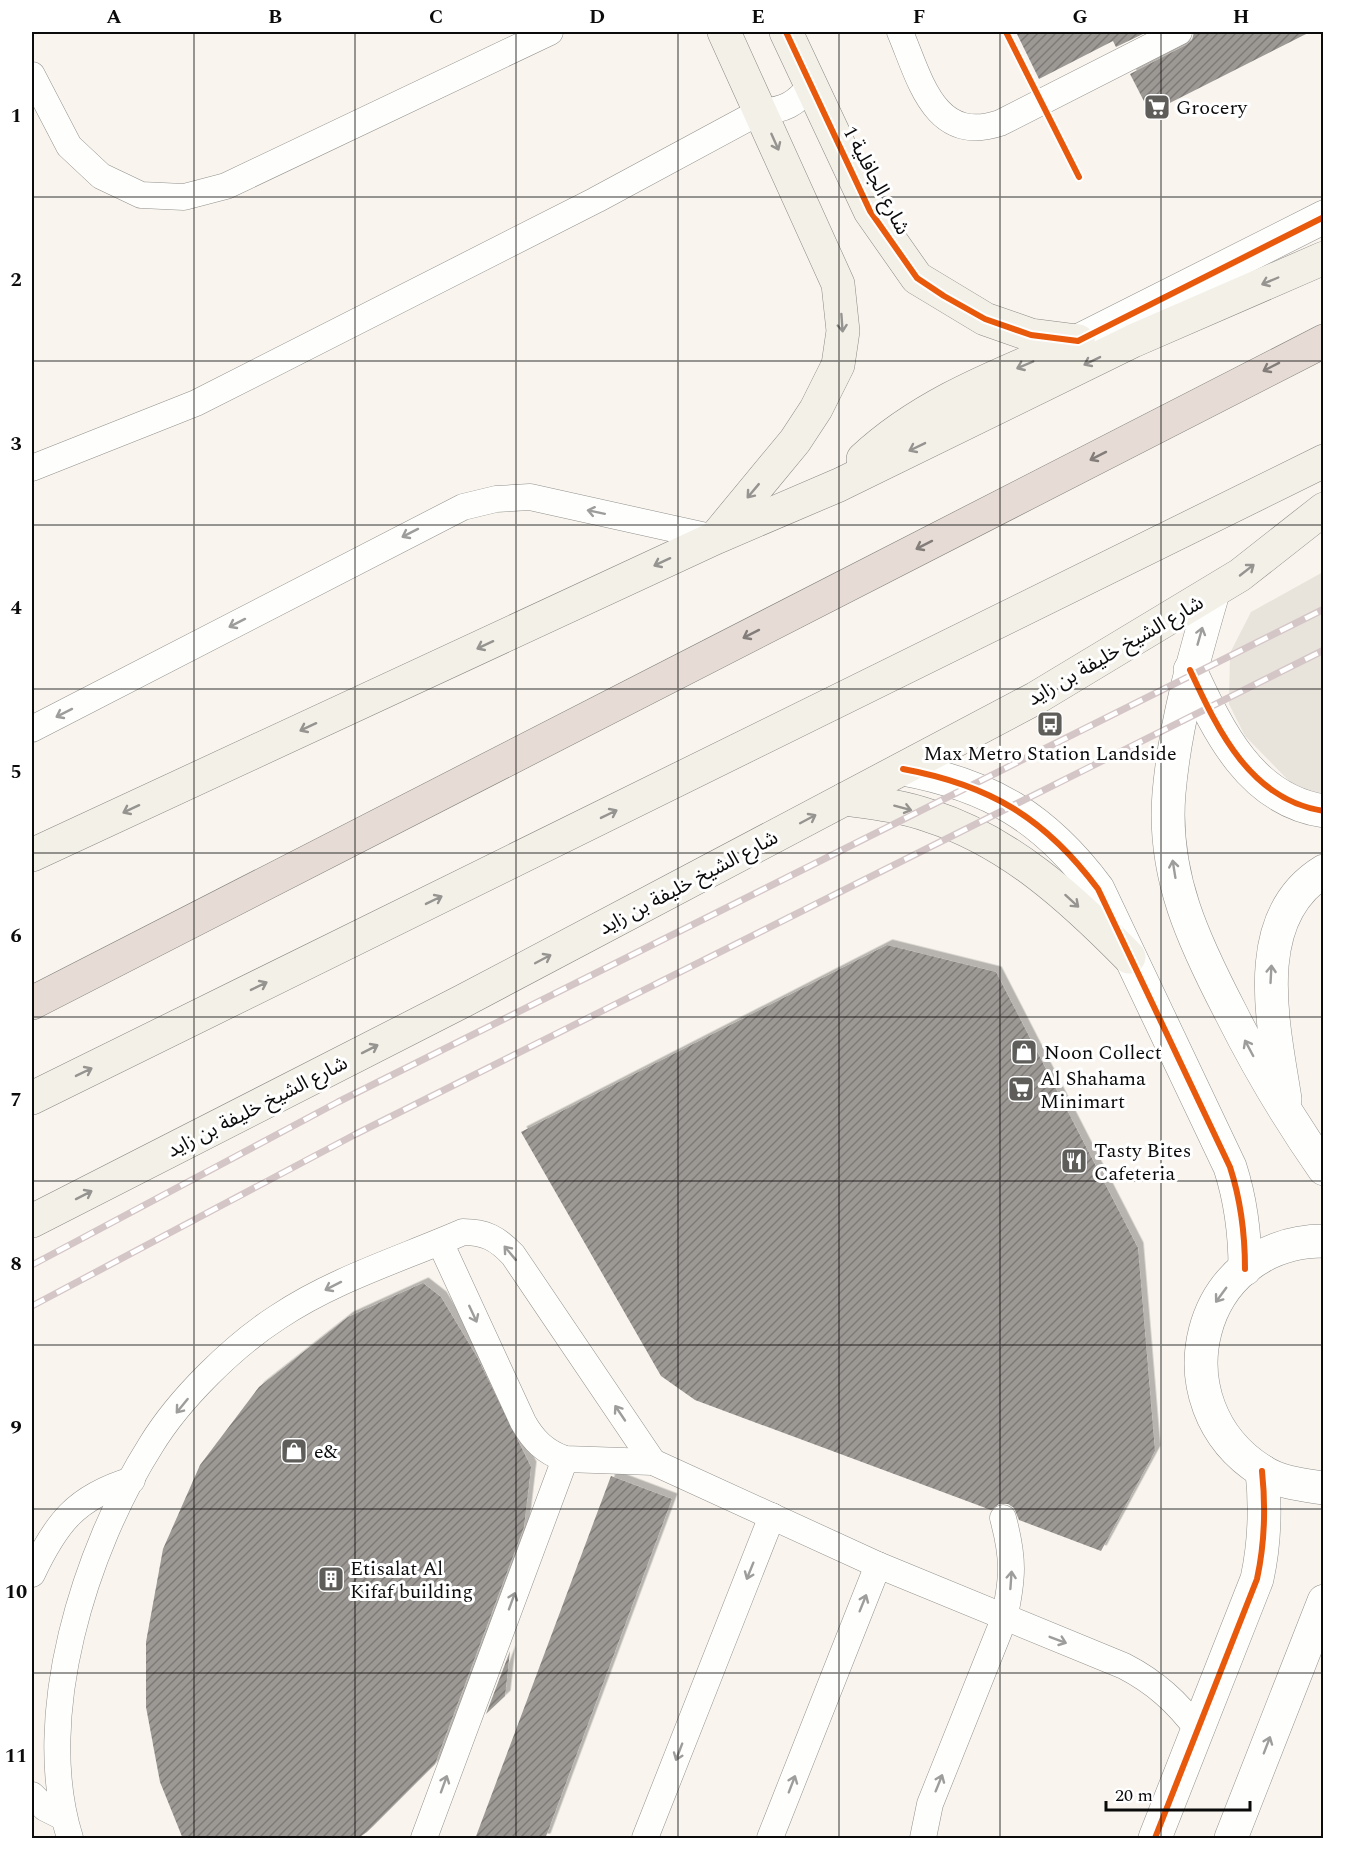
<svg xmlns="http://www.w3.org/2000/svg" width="1355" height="1870" font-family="Spectral,'Noto Sans Arabic',serif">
  <defs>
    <pattern id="building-hatch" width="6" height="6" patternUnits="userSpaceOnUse" patternTransform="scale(1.5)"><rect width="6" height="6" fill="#9c9894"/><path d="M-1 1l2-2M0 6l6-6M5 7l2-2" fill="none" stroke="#7d7a77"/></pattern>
    <filter id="shadow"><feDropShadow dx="5.5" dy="-5.5" stdDeviation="0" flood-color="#0004"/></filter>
  </defs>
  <rect width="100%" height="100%" fill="#f9f5ee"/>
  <!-- plaza -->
  <polygon fill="#e8e3db" points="1323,572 1323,798 1290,782 1245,736 1229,704 1230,653 1251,612"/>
  <!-- building -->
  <g fill="url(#building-hatch)" filter="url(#shadow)">
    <polygon points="1016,32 1147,32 1116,47 1113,41 1039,79"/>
    <polygon points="1194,32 1310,32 1150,113 1130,74 1186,45 1192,40"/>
    <polygon points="887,945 996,972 1138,1248 1155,1451 1101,1551 1019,1520 1014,1508 1008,1504 999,1504 991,1510 695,1400 661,1376 521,1132"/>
    <polygon points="423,1283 441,1297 477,1357 531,1467 524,1527 435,1764 367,1832 357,1839 183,1839 160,1782 146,1707 146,1642 163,1549 200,1465 259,1387 348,1317"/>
    <polygon points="611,1476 672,1499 545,1839 475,1839"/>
    <polygon points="510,1651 505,1696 486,1714"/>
  </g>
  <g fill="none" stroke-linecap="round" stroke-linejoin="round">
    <defs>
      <g id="lane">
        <path d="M900,32C920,79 934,145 1000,123L1179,32"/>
        <polyline points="32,75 69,146 101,176 141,195 184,197 226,186 550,32"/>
        <path d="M32,468L196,403L596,200L761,111C783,111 796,104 810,86"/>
        <polyline points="32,729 463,507 496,499 530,497 715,538"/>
        <path d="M440,1242L523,1422C533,1440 545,1452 565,1459L653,1462L878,1565L1124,1666C1155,1682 1177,1702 1198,1730"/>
        <path d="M32,1574C56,1523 76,1497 132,1480"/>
        <polyline points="32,1795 45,1808 63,1817"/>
        <path d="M70,1838C32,1717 85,1549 151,1445C179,1399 233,1346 278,1317C335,1279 401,1259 463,1232C485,1232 497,1238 513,1255L653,1462"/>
        <polyline points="424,1838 565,1459"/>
        <polyline points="645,1838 772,1516"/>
        <polyline points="770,1838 878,1565"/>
        <path d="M923,1838L930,1804L1004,1619C1013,1578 1014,1559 1003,1518"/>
      </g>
      <g id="street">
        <polyline points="1078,341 1324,217"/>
        <path d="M1213,593C1194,658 1175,724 1169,793C1162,875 1194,942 1231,1013C1258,1067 1289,1119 1324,1169"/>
        <path d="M1190,670C1218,730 1250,800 1324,811"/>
        <path d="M903,769C990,785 1045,818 1098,889L1230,1167C1241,1201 1245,1233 1245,1269"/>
        <path d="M1285,1099C1274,1027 1247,918 1324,871"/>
        <path d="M1324,1241C1196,1241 1156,1404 1262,1471C1280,1483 1303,1485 1324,1488"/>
        <path d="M1155,1838L1257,1579C1265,1542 1266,1509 1262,1471"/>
        <polyline points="1231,1838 1324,1601"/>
      </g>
      <g id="secondary">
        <polyline points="786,32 870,211 917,278 985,319 1031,335 1078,341"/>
        <path d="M863,459C924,402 1002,374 1078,341"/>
        <polyline points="719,533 795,441 816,409 838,365 843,331 838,284 724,32"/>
        <path d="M845,799C874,803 902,806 930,816C1009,841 1072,899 1129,957"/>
        <polyline points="32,855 715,538 839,485 1133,341 1324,258"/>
        <polyline points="32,1098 1324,461"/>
        <polyline points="32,1221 463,1001 1036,698 1240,575 1324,509"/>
      </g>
      <polyline id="highway" points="32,1003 1324,341"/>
    </defs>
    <!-- lane casing -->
    <use href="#lane" stroke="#92908d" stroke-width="27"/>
    <!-- street casing -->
    <use href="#street" stroke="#92908d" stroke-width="34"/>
    <!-- secondary casing -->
    <use href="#secondary" stroke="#898784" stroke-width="34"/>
    <!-- highway casing -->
    <use href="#highway" stroke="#7f7e7a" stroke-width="34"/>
    <!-- lane -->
    <use href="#lane" stroke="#fefefc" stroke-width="26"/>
    <!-- street -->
    <use href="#street" stroke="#fefefc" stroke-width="33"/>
    <!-- secondary -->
    <use href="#secondary" stroke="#f3f0e8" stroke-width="33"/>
    <!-- highway -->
    <use href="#highway" stroke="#e6dbd5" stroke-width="33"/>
    <defs>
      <g id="rail">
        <polyline points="32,1265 338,1102 1324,609"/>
        <polyline points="32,1306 356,1134 1324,650"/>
      </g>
    </defs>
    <!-- rail casing -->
    <use href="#rail" stroke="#d4c5c7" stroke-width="7"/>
    <!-- rail -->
    <use href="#rail" stroke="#fff" stroke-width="4.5" stroke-dasharray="14" stroke-linecap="butt"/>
    <defs>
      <g id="cycleway">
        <polyline points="786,32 870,211 917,278 944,296 985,319 1031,335 1078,341 1324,217"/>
        <polyline points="1006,32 1079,177"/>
        <path d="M1190,670C1218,730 1250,800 1324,811"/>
        <path d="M903,769C990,785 1045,818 1098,889L1230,1167C1241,1201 1245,1233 1245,1269"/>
        <path d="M1155,1838L1257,1579C1265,1542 1266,1509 1262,1471"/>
      </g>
    </defs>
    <!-- cycleway casing -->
    <use href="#cycleway" stroke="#fff" stroke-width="10"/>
    <!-- cycleway -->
    <use href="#cycleway" stroke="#e8590c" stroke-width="6"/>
  </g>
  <!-- one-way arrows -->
  <defs><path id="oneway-shaft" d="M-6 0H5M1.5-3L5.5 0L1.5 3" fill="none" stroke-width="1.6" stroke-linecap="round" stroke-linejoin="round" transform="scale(1.5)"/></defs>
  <g stroke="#969490">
    <use href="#oneway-shaft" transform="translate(775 142) rotate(66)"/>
    <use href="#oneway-shaft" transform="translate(1270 281) rotate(157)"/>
    <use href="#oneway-shaft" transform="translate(842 323) rotate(86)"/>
    <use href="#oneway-shaft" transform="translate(1092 361) rotate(154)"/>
    <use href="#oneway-shaft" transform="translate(1025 365) rotate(157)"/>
    <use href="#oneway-shaft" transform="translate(917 447) rotate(154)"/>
    <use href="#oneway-shaft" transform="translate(753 491) rotate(130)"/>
    <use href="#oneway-shaft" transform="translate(662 562) rotate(155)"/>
    <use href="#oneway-shaft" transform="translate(1247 570) rotate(-38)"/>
    <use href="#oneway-shaft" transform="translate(485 645) rotate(155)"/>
    <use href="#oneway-shaft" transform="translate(308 727) rotate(155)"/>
    <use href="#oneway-shaft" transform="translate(903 808) rotate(15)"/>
    <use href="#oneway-shaft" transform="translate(131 809) rotate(155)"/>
    <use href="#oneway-shaft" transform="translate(609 814) rotate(-26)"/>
    <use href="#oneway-shaft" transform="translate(808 819) rotate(-28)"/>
    <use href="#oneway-shaft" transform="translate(434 900) rotate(-26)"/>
    <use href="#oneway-shaft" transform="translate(1072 901) rotate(42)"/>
    <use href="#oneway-shaft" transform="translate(543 959) rotate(-28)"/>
    <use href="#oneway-shaft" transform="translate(259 986) rotate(-26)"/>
    <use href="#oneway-shaft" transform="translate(370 1049) rotate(-27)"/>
    <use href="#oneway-shaft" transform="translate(84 1072) rotate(-26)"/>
    <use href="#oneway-shaft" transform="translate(84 1195) rotate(-27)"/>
  </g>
  <g stroke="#837d7a">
    <use href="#oneway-shaft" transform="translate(1271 367) rotate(153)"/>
    <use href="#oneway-shaft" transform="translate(1098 456) rotate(153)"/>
    <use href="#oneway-shaft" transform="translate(924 545) rotate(153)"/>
    <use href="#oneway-shaft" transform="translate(751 634) rotate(153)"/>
  </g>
  <g stroke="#9d9d9c">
    <use href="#oneway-shaft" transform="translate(596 512) rotate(-168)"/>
    <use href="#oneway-shaft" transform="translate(410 533) rotate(153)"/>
    <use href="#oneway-shaft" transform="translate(237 623) rotate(153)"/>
    <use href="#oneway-shaft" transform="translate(1200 636) rotate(-74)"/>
    <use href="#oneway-shaft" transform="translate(64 713) rotate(153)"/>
    <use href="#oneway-shaft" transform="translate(1174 869) rotate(-99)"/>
    <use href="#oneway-shaft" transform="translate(1271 974) rotate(-87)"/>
    <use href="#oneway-shaft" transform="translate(1249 1048) rotate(-118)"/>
    <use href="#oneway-shaft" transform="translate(510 1253) rotate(-130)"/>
    <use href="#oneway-shaft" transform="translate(333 1286) rotate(153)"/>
    <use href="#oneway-shaft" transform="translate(1221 1295) rotate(126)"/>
    <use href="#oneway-shaft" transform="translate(473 1314) rotate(65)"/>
    <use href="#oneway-shaft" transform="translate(182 1406) rotate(129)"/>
    <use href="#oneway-shaft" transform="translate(620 1413) rotate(-124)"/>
    <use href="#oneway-shaft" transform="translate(750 1571) rotate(112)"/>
    <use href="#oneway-shaft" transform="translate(1011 1580) rotate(-86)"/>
    <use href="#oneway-shaft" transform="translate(512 1601) rotate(-70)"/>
    <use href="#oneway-shaft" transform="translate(863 1603) rotate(-68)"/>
    <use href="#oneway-shaft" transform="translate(1058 1640) rotate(21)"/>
    <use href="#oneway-shaft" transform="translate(1267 1745) rotate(-69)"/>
    <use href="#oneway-shaft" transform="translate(679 1752) rotate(111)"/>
    <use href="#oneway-shaft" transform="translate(939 1783) rotate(-68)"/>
    <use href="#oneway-shaft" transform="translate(444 1784) rotate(-70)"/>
    <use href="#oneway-shaft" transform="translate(792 1784) rotate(-69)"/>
  </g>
  <!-- grid -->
  <path fill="none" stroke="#0b0b0b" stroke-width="1.5" stroke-opacity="0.55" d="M194,32V1838M355,32V1838M516,32V1838M678,32V1838M839,32V1838M1000,32V1838M1161,32V1838M32,197H1324M32,361H1324M32,525H1324M32,689H1324M32,853H1324M32,1017H1324M32,1181H1324M32,1345H1324M32,1509H1324M32,1673H1324"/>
  <!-- icons -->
  <defs>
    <symbol id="supermarket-square" viewBox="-11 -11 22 22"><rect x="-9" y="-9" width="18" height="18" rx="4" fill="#5e5d5a" stroke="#fff"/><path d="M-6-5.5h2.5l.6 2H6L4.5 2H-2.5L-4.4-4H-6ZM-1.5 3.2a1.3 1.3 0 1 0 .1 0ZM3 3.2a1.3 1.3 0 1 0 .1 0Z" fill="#fff"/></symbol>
    <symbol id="bus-square" viewBox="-11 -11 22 22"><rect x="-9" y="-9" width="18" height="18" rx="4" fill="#5e5d5a" stroke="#fff"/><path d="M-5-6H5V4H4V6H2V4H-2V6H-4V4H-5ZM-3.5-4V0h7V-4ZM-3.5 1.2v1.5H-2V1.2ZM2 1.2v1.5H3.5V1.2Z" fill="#fff"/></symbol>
    <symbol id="shop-square" viewBox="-11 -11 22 22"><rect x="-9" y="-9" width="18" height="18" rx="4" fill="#5e5d5a" stroke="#fff"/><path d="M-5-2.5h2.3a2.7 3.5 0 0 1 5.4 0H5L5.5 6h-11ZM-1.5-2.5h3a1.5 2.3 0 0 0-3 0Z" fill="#fff"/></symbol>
    <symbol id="restaurant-square" viewBox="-11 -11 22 22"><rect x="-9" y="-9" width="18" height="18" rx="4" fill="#5e5d5a" stroke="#fff"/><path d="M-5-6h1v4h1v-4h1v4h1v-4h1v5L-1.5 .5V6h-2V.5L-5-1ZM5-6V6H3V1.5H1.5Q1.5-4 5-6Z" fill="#fff"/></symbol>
    <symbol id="building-square" viewBox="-11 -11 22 22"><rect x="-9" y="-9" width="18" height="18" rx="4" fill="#5e5d5a" stroke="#fff"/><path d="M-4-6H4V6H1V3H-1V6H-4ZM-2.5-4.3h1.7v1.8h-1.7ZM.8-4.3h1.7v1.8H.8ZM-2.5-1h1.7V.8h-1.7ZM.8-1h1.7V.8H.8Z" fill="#fff"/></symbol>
  </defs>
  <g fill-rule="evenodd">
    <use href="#supermarket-square" x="1142" y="92" width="30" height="30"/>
    <use href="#bus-square" x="1035" y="709" width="30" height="30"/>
    <use href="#shop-square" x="1009" y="1037" width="30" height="30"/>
    <use href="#supermarket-square" x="1006" y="1074" width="30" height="30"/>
    <use href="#restaurant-square" x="1059" y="1146" width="30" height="30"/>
    <use href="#shop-square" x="279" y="1436" width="30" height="30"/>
    <use href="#building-square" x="316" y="1564" width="30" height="30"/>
  </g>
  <g text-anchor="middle" stroke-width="6" stroke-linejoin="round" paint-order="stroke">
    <!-- poi labels -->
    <g font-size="20" fill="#0b0b0b" stroke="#fff" text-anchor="start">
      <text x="1176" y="114">Grocery</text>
      <text x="1050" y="760" text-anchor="middle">Max Metro Station Landside</text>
      <text x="1044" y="1059">Noon Collect</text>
      <text x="1040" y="1085">Al Shahama<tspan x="1040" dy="23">Minimart</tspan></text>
      <text x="1094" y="1157">Tasty Bites<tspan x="1094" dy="23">Cafeteria</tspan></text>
      <text x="314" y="1458">e&amp;</text>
      <text x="350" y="1575">Etisalat Al<tspan x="350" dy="23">Kifaf building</tspan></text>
    </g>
    <!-- street labels -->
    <g font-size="20" fill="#0b0b0b" stroke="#fff">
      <text transform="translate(877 180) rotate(62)" y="7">شارع الجافلية 1</text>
      <text transform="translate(1115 650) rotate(-30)" y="7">شارع الشيخ خليفة بن زايد</text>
      <text transform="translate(688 882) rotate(-28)" y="7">شارع الشيخ خليفة بن زايد</text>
      <text transform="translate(257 1106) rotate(-27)" y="7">شارع الشيخ خليفة بن زايد</text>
    </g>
  </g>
  <!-- border -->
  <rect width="1355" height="1870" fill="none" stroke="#ffffff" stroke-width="66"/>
  <!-- scale -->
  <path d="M1106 1801v9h144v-9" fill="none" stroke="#0b0b0b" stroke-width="3"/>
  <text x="1115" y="1801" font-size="18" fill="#0b0b0b" stroke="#ffffff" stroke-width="4.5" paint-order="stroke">20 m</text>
  <rect x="33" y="33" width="1289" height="1804" fill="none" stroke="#0b0b0b" stroke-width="2"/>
  <g font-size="20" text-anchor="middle" font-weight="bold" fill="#0b0b0b">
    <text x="114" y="23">A</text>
    <text x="275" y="23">B</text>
    <text x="436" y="23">C</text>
    <text x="597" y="23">D</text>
    <text x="758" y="23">E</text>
    <text x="919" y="23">F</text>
    <text x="1080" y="23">G</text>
    <text x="1241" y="23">H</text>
    <text x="16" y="122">1</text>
    <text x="16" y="286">2</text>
    <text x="16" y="450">3</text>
    <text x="16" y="614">4</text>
    <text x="16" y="778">5</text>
    <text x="16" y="942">6</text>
    <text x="16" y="1106">7</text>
    <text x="16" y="1270">8</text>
    <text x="16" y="1434">9</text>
    <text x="16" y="1598">10</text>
    <text x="16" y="1762">11</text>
  </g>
</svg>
